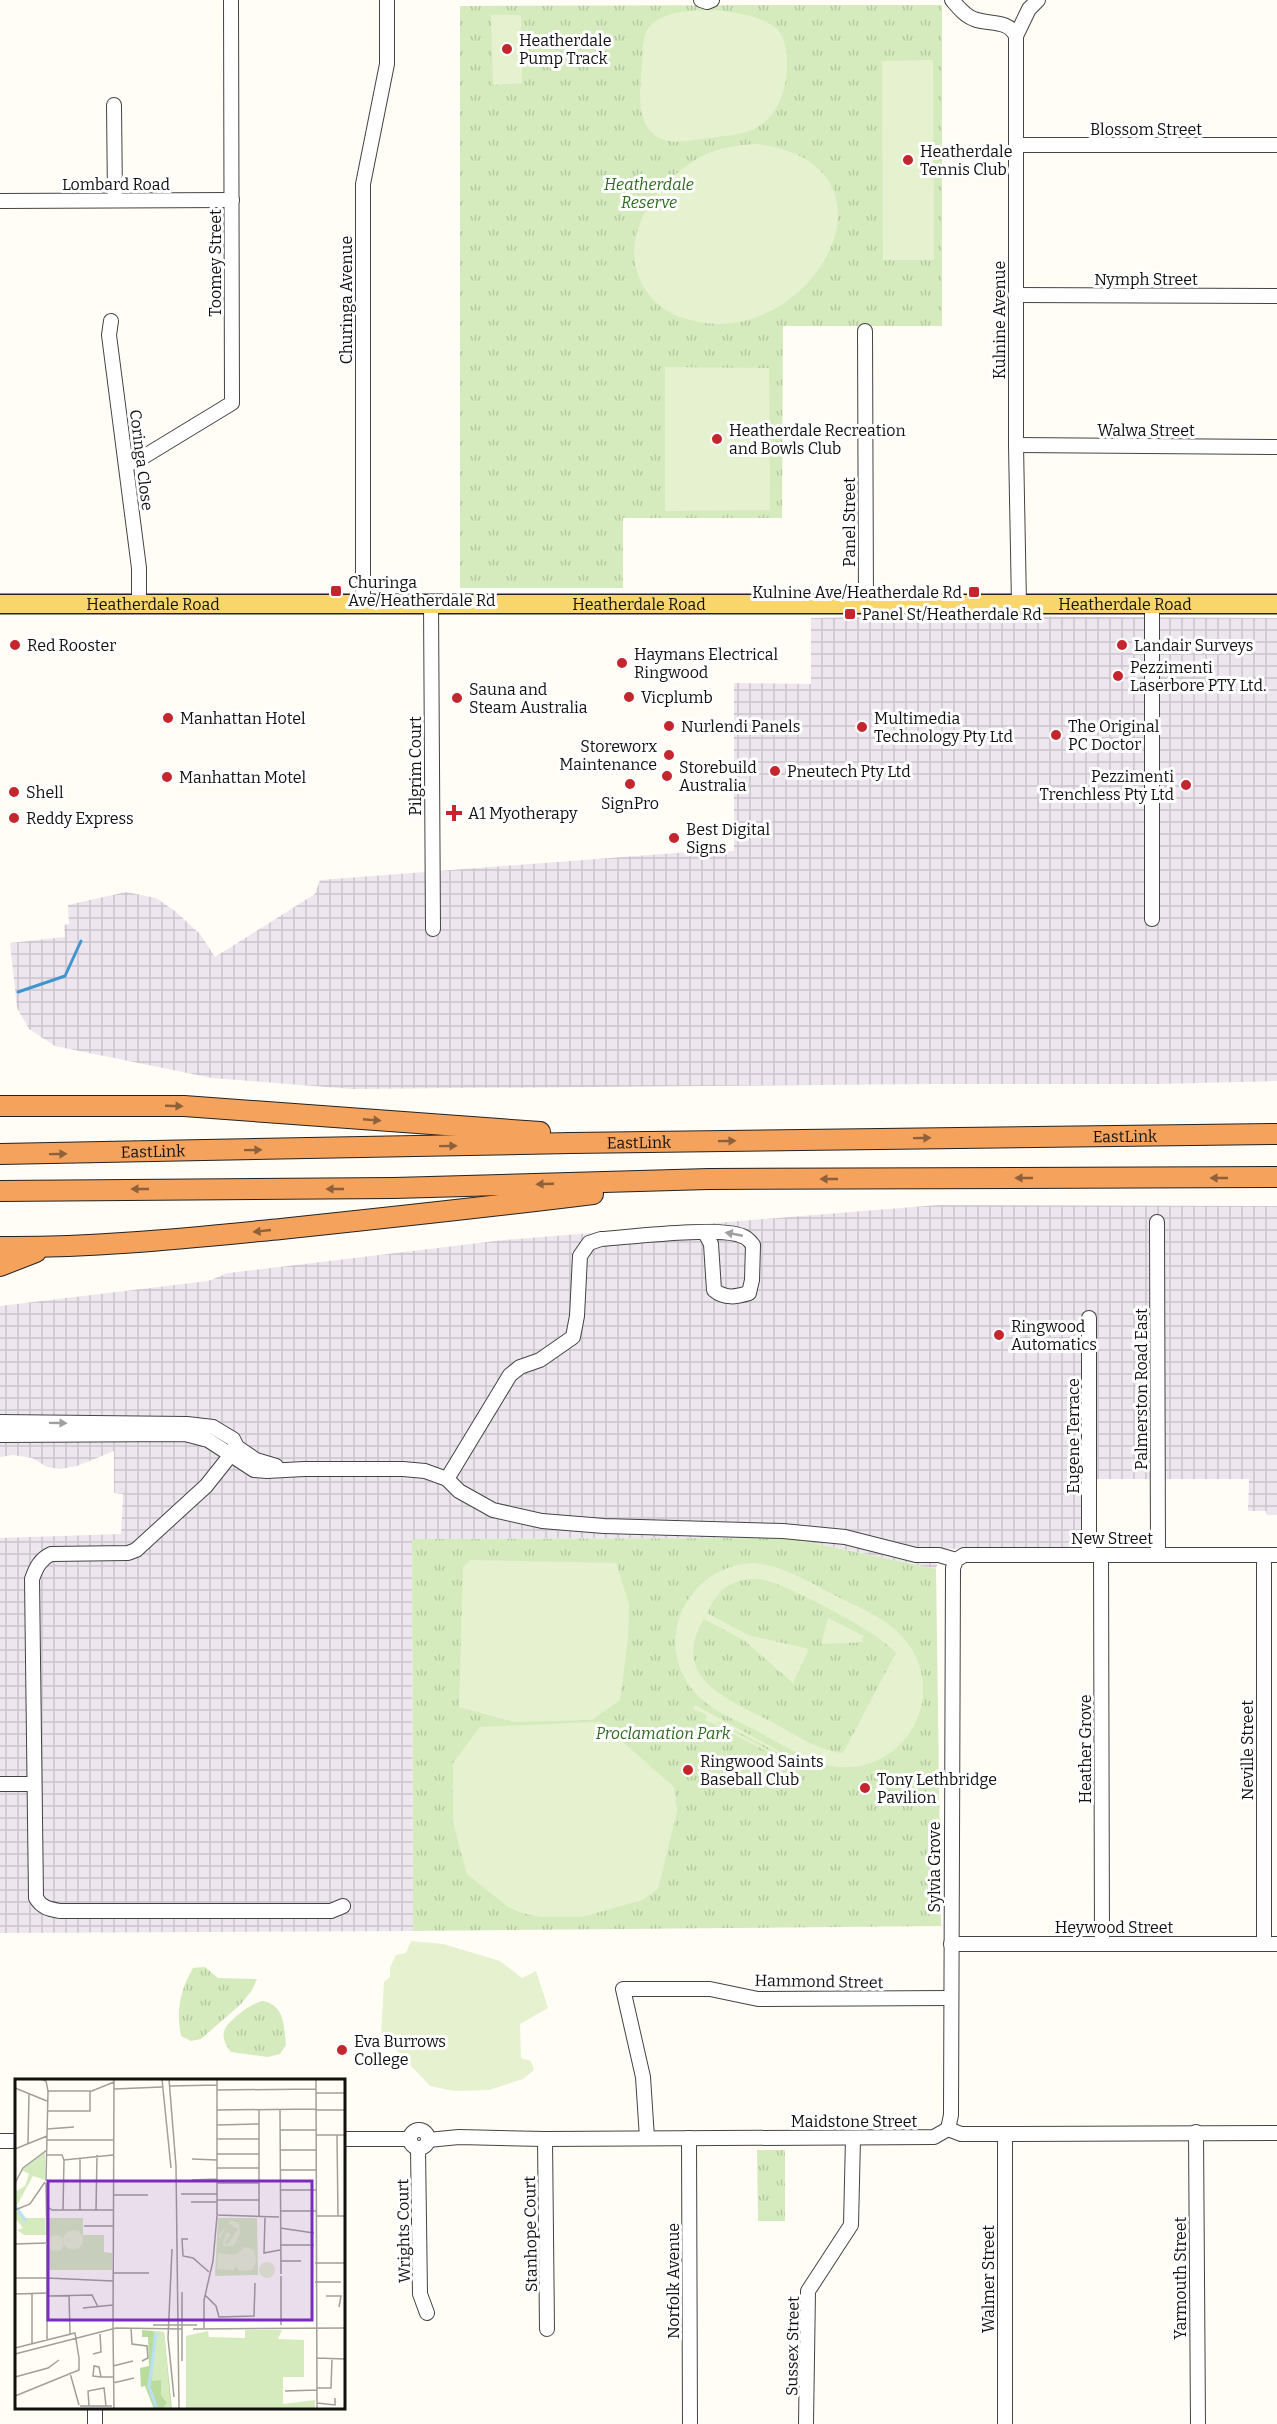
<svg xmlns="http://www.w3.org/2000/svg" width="1277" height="2424" font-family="Bitter,serif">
  <defs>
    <pattern id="industrial-grid" width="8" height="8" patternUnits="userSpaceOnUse" patternTransform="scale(1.5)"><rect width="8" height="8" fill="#eee6ef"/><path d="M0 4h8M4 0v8" fill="none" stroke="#cbc4cc"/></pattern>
    <pattern id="grass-tufts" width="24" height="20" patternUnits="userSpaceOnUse" patternTransform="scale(1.5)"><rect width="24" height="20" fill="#d5ebbd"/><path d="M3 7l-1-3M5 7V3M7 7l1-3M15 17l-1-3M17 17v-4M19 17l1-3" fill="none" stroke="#b6c8a1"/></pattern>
  </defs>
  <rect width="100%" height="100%" fill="#fffdf5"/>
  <!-- industrial -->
  <g fill="url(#industrial-grid)">
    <polygon points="935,616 1277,618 1277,1081 1159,1084 929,1084 351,1089 212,1078 55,1046 29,1029 17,1008 10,943 65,937 64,925 69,924 68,905 126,892 156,898 175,911 200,934 215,957 315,894 320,880 702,851 734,851 734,683 811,684 811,618"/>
    <polygon points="938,1205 1277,1206 1277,1515 1267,1515 1266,1511 1248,1511 1249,1479 1095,1479 1083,1542 1077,1547 941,1549 936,1569 790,1538 412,1539 413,1931 0,1933 0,1538 121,1534 123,1494 114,1493 114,1451 77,1466 60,1469 47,1467 32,1458 13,1455 0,1457 0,1306 208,1281 228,1273 504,1240"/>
  </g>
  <!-- grass -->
  <g fill="url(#grass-tufts)">
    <polygon points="800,5 942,5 942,326 783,326 782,518 623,518 623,588 460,588 460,6"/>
    <polygon points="790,1538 936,1569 941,1926 413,1931 412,1539"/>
    <path d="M205,1967L218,1978L257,1979L252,1990L241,2004L201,2039L191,2041L181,2036C176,2011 180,1990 193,1968Z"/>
    <path d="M263,2001C285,2005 284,2027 286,2045L280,2054L268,2057L231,2052C226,2046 221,2037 225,2029C230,2019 253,2002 263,2001Z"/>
    <polygon points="757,2150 785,2150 785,2221 758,2221"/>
  </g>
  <!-- pitch -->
  <g fill="#e6f2cf" fill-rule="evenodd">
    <path d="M716,10C736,13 761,15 777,29C785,37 787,52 787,63C788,86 778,118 754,129C741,135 724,136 710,138C697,139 681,143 669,141C633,134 640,91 642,64C643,54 642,37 648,29C662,9 695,11 716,10Z"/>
    <polygon points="491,15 521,15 522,83 493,85"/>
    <polygon points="933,60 934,260 883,260 882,61"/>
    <path d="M756,144C921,164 806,363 680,317C666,312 653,302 645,289C616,242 651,189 692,162C711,149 734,145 756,144Z"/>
    <polygon points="665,367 769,368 770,510 665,511"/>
    <polygon points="470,1560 616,1563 629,1604 628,1640 620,1700 592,1720 514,1722 459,1707 463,1567"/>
    <path d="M753,1563C782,1565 805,1580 830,1593C857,1607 892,1619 909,1645C951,1707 893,1784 823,1764C800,1756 779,1743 757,1731C738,1721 714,1712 698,1696C649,1646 685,1566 753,1563ZM760,1579C783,1582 882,1634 896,1653L843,1753C818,1751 794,1734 772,1722C729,1700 668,1678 704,1619L745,1641L793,1683L809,1649L748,1635L707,1613C719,1588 732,1578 760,1579Z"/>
    <polygon points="828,1618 864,1636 861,1640 865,1642 821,1644"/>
    <polygon points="695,1705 779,1751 779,1753 717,1721 717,1723 791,1762 790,1763 705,1720 707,1715 693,1709"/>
    <polygon points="600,1722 674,1787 677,1811 658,1889 642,1900 582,1917 540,1917 522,1913 508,1907 467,1874 453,1823 453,1763 480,1727"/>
    <polygon points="411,1941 443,1944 500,1961 522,1978 536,1971 548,2008 520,2024 521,2058 531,2061 534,2070 523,2079 489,2090 454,2091 430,2086 381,2034 384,1982 390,1977 390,1967 396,1955 406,1953"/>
  </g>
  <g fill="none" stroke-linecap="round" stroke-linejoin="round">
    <!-- stream -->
    <polyline stroke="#3f96cf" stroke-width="3" points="18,992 65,976 81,941"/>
    <defs>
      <g id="minor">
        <polyline points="701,0 707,2 712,0"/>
        <path d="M952,0C958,7 965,16 974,19C989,25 1008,19 1016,36"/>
        <polyline points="114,105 115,200"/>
        <polyline points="1016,145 1277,145"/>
        <polyline points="0,201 232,200"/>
        <polyline points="1015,295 1277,296"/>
        <polyline points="111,321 109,335 139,568 139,603"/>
        <polyline points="865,331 866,604"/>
        <polyline points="1016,445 1277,447"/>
        <polyline points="126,464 135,462 232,403 231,0"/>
        <polyline points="363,603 363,184 387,64 387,0"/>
        <polyline points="431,603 433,929"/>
        <polyline points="1019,604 1016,445 1016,36 1029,9 1038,0"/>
        <polyline points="1152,919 1152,604"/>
        <polyline points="1157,1222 1158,1555"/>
        <polyline points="1089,1318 1089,1555"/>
        <polyline points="0,1422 187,1424 213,1427 233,1439 237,1447 256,1460 276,1466"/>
        <polyline points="0,1435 185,1434 208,1440 254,1470 267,1471 304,1469 403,1469 425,1471 447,1479 459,1491 493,1510 542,1521 604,1526 783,1531 845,1537 916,1555 939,1555 956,1560"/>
        <path d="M237,1447L206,1486L136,1550L128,1553L51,1554C40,1559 36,1568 32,1579L36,1898C42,1908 49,1909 60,1911H331L343,1906"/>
        <path d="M447,1479L510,1375L520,1367L540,1360L573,1337L577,1316L580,1256L589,1243L601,1239C630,1237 719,1226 742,1236C746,1237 750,1241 753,1245L752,1280L749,1293C736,1297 725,1299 714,1290L711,1244L705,1233"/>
        <polyline points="1101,1555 1102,1943"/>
        <polyline points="0,1784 33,1784"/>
        <polyline points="951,1944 1277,1944"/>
        <polyline points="1264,1944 1264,1555"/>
        <polyline points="948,2129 951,2115 953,1568 956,1560 964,1555 1277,1555"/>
        <circle cx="419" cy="2139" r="9"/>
        <polyline points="1196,2132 1198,2424"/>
        <polyline points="1005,2134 1005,2424"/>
        <polyline points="647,2138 643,2077 623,1989 710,1989 758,1999 950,1998"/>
        <polyline points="689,2138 690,2424"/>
        <polyline points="344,2139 410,2139"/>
        <polyline points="545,2139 547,2329"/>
        <polyline points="428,2140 459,2137 545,2139 934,2137 948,2129 961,2134 1005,2134 1277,2133"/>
        <polyline points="0,2141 16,2141"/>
        <polyline points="418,2148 420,2294 427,2313"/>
        <polyline points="95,2424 95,2408"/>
        <polyline points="806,2424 808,2291 851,2225 853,2138"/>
      </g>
      <g id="major">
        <path id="s1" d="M0,604H1277"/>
      </g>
      <g id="highway">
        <polyline points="0,1106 184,1106 540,1132"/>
        <path id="s2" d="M0,1154L571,1143L1277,1134"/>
        <polyline points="0,1191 394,1188 709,1179 1277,1177"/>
        <path d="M0,1247C94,1248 188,1238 281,1229C385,1218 489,1207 593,1194"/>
        <polyline points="0,1266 36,1252"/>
      </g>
    </defs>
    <!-- minor casing -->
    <use href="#minor" stroke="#444" stroke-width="16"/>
    <!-- major casing -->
    <use href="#major" stroke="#222" stroke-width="21"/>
    <!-- highway casing -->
    <use href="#highway" stroke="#222" stroke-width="22"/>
    <!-- minor -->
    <use href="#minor" stroke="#fff" stroke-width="14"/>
    <!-- major -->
    <use href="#major" stroke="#f9d66b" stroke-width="18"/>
    <!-- highway -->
    <use href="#highway" stroke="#f5a25d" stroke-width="20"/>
  </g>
  <!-- one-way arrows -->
  <defs><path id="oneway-solid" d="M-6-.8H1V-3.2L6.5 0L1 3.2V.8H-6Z" transform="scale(1.5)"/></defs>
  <g fill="#8e613b">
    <use href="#oneway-solid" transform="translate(174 1106) rotate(2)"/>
    <use href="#oneway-solid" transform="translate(372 1120) rotate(5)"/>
    <use href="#oneway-solid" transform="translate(922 1138) rotate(-1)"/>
    <use href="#oneway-solid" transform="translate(727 1141) rotate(-1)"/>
    <use href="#oneway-solid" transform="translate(448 1146) rotate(-1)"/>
    <use href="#oneway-solid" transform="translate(253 1150) rotate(-1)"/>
    <use href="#oneway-solid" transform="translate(58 1154) rotate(-1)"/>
    <use href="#oneway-solid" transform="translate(1024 1178) rotate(180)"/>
    <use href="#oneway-solid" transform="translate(1219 1178) rotate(180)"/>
    <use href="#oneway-solid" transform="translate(829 1179) rotate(180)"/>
    <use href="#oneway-solid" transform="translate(545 1184) rotate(178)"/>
    <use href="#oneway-solid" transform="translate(140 1189) rotate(180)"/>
    <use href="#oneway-solid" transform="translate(335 1189) rotate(180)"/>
    <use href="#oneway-solid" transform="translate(262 1231) rotate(174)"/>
  </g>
  <g fill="#a0a0a0">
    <use href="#oneway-solid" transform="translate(734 1234) rotate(-169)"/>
    <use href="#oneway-solid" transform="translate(58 1423) rotate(1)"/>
  </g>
  <!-- markers -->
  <g fill="#c4262e" stroke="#fff" stroke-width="2">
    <circle cx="507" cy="49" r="6"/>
    <circle cx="908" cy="160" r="6"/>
    <circle cx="717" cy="439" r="6"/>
    <rect x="330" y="585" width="12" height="12" rx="3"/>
    <rect x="968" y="586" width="12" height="12" rx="3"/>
    <rect x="844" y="608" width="12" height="12" rx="3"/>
    <circle cx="15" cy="645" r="6"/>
    <circle cx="1122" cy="645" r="6"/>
    <circle cx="622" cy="663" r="6"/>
    <circle cx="1118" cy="676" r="6"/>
    <circle cx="629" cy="697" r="6"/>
    <circle cx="457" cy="698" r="6"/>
    <circle cx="168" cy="718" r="6"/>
    <circle cx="669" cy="726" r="6"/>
    <circle cx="862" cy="727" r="6"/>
    <circle cx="1056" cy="735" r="6"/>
    <circle cx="669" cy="755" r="6"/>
    <circle cx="775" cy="771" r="6"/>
    <circle cx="667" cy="776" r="6"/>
    <circle cx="167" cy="777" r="6"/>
    <circle cx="630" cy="784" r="6"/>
    <circle cx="1186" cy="785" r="6"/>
    <circle cx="14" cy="792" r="6"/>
    <path d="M451 804h6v6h6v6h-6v6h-6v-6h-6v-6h6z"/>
    <circle cx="14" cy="818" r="6"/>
    <circle cx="674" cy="838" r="6"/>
    <circle cx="999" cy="1335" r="6"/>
    <circle cx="688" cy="1770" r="6"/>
    <circle cx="865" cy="1788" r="6"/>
    <circle cx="342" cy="2050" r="6"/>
  </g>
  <g text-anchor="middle" stroke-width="6" stroke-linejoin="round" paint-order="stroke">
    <!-- poi labels -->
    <g font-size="16" fill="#111" stroke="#fff" text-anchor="start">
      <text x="519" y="46">Heatherdale<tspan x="519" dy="18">Pump Track</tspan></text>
      <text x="920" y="157">Heatherdale<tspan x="920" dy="18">Tennis Club</tspan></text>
      <text x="729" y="436">Heatherdale Recreation<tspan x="729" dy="18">and Bowls Club</tspan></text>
      <text x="348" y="588">Churinga<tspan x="348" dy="18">Ave/Heatherdale Rd</tspan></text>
      <text x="962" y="598" text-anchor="end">Kulnine Ave/Heatherdale Rd</text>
      <text x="862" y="620">Panel St/Heatherdale Rd</text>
      <text x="27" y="651">Red Rooster</text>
      <text x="1134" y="651">Landair Surveys</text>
      <text x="634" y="660">Haymans Electrical<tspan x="634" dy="18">Ringwood</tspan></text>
      <text x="1130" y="673">Pezzimenti<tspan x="1130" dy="18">Laserbore PTY Ltd.</tspan></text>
      <text x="469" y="695">Sauna and<tspan x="469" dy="18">Steam Australia</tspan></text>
      <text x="641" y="703">Vicplumb</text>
      <text x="180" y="724">Manhattan Hotel</text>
      <text x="874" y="724">Multimedia<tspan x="874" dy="18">Technology Pty Ltd</tspan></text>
      <text x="681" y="732">Nurlendi Panels</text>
      <text x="1068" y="732">The Original<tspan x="1068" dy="18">PC Doctor</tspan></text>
      <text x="657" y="752" text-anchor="end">Storeworx<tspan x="657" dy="18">Maintenance</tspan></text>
      <text x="679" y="773">Storebuild<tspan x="679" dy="18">Australia</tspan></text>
      <text x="787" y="777">Pneutech Pty Ltd</text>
      <text x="1174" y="782" text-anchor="end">Pezzimenti<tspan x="1174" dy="18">Trenchless Pty Ltd</tspan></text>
      <text x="179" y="783">Manhattan Motel</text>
      <text x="26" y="798">Shell</text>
      <text x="630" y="809" text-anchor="middle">SignPro</text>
      <text x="468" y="819">A1 Myotherapy</text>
      <text x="26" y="824">Reddy Express</text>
      <text x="686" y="835">Best Digital<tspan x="686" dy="18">Signs</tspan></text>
      <text x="1011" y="1332">Ringwood<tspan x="1011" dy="18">Automatics</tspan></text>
      <text x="700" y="1767">Ringwood Saints<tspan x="700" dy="18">Baseball Club</tspan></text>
      <text x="877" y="1785">Tony Lethbridge<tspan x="877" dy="18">Pavilion</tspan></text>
      <text x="354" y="2047">Eva Burrows<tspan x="354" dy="18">College</tspan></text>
    </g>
    <!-- street labels -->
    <g font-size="16" fill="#111" stroke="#fff">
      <text x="1146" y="135">Blossom Street</text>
      <text x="116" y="190">Lombard Road</text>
      <text transform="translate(215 263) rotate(-90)" y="6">Toomey Street</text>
      <text x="1146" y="285">Nymph Street</text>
      <text transform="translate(346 300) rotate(-90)" y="6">Churinga Avenue</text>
      <text transform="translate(999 320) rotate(-90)" y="6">Kulnine Avenue</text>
      <text x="1146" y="436">Walwa Street</text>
      <text transform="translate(142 460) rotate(83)" y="6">Coringa Close</text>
      <text transform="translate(849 522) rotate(-90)" y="6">Panel Street</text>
      <text dy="6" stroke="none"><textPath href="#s1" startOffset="153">Heatherdale Road</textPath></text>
      <text dy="6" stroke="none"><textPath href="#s1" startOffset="639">Heatherdale Road</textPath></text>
      <text dy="6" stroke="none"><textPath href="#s1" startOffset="1125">Heatherdale Road</textPath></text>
      <text transform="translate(415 766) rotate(-90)" y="6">Pilgrim Court</text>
      <text dy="6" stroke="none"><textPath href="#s2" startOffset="1125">EastLink</textPath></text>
      <text dy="6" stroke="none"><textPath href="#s2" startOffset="639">EastLink</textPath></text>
      <text dy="6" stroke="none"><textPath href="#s2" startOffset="153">EastLink</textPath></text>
      <text transform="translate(1141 1389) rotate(-90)" y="6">Palmerston Road East</text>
      <text transform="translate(1073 1436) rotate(-90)" y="6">Eugene Terrace</text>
      <text x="1112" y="1544">New Street</text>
      <text transform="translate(1085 1749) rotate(-90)" y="6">Heather Grove</text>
      <text transform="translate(1247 1750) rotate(-90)" y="6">Neville Street</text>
      <text transform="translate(934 1867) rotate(-90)" y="6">Sylvia Grove</text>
      <text x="1114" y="1933">Heywood Street</text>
      <text transform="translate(819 1981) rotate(1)" y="6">Hammond Street</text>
      <text x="854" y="2127">Maidstone Street</text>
      <text transform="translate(403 2231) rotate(-91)" y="6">Wrights Court</text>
      <text transform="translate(530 2234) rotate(-91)" y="6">Stanhope Court</text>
      <text transform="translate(1180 2278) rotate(-90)" y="6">Yarmouth Street</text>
      <text transform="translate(988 2279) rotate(-90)" y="6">Walmer Street</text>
      <text transform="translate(673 2281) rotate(-90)" y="6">Norfolk Avenue</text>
      <text transform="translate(792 2346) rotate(-89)" y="6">Sussex Street</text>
    </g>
    <!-- park labels -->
    <g font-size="16" font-style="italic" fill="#2f6b1f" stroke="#fff">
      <text x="649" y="190">Heatherdale<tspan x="649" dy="18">Reserve</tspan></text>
      <text x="663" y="1739">Proclamation Park</text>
    </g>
  </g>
  <!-- overview -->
  <g transform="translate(15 2079)">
    <rect width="330" height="330" fill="#fffdf5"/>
    <path d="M30,73V101L18,97L0,130V113L10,107L14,95L7,91ZM5,132L9,139H30L31,156H9L2,151L8,149L0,139V133ZM33,139H68V156H89V173L97,174V191H33ZM203,139H242L243,196L200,197ZM230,251H267L263,260L289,261V298H268V325L300,321V330H171V257L193,252L194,258L230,259Z" fill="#d5ebbd"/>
    <path d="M127,251L149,253L157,330H139L130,307L126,308L125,289L134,287L133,258H127Z" fill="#b9dc9c"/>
    <path d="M139,252L149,253L156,330H147L152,324L146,316V301L137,302Z" fill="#d5ebbd"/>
    <path d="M216,141L224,145L225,155L219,166L210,168L203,157ZM213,144L223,150L212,166L209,164L216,155L212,153L208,164L205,159ZM48 161a10 10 0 1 1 20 0a10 10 0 1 1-20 0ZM33 164a8 8 0 1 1 16 0a8 8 0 1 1-16 0ZM230,168L239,171L241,183L237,191L225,192L220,187L219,191L202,190L203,174L220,176ZM244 191a8 8 0 1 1 16 0a8 8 0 1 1-16 0Z" fill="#e6f2cf" fill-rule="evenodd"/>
    <path fill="none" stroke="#b9e0f7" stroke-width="3" d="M0,127L11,142M141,254L134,308L142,330"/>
    <path fill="none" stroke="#a09f9a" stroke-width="1.5" d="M26,0L31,2L33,12L31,102M147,0L156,89M154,0L161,87L164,330M202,0V136L264,138M301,0L302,330M155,7L202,6M0,9L32,22M99,10L147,8M202,11L301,10M33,12H77L99,3M301,14H330M202,31L301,30M244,31V138M265,31L266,195M301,31H330M32,32H75V12M202,46L244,45M32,50L59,48M265,51H301M301,56H330M322,56L323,137M202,60H244M32,61H98M13,64L14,15M0,70L32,57M265,71H301M202,75H244M32,76H47L49,81L98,76M177,80L202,81M202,89H244M265,91H301M177,101L202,100M0,104L8,89L32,71M31,104L32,164M202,104H244M265,111H301M166,115H202M99,116H133M202,121H244M176,123H202M31,127L37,131H98M0,131L15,125L30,103M48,131L49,81M65,131V79M81,131L82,76M265,132H301M301,137H330M250,138L249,174L265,171M69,147H98M265,149L299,154M173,160H167L168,177L178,179L194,193M0,165L31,164M32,165V262M265,166H299M157,170L153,259L159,318M266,182H286M300,184H330M98,194H134M266,197V246M0,199H32M32,199L98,202M300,203H326M167,213V282M0,215L33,214M17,215V265M54,216L55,255M190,216L201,227L204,238L239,237L240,204M32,217L77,216L83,228M311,217H326L324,228M68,229L98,226M138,246H182M116,249L117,265L132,267L133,279L127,282M189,249V221L198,182L202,137M98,250L99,330M98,250L99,0M178,250L330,249M0,269L60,254L64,279V291L0,317M0,275L101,249L167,250M78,275L86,273L85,255M302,279L330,280M98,287L118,282M55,294L64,326M0,298L33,289L44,281M86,298L78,297L79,287L84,288L86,298H98M98,304L119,299M302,309H316L317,279M270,312L302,311M302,324L320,326V319M65,327H97M74,327L73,312L89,309L91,327"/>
    <path fill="#7b2cbf" fill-opacity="0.15" stroke="#7b2cbf" stroke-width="3" d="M33,102H297V241H33Z"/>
    <rect width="330" height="330" fill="none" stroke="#111" stroke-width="3"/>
  </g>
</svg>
